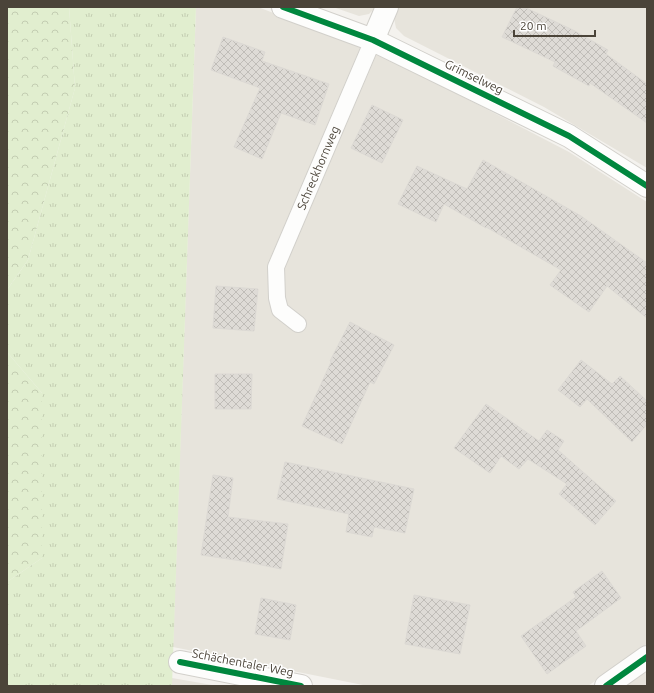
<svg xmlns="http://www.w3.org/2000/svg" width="654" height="693" font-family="Ubuntu,sans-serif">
  <defs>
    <pattern id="grass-tufts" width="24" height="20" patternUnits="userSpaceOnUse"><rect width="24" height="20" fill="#e1eecf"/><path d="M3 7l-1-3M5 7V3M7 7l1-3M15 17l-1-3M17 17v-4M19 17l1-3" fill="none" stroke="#c3cdb2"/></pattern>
    <pattern id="forest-crowns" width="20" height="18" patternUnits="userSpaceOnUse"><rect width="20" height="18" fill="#e1eecf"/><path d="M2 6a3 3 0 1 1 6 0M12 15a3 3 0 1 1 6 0" fill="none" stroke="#c3cdb2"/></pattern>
    <pattern id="building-cross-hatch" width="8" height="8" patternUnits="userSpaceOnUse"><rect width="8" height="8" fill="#dedbd6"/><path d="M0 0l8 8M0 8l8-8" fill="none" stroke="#c0bdb8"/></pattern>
  </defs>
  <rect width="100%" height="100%" fill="#f4f2ee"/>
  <!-- residential -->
  <g fill="#e7e4dc">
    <polygon points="196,7 258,7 386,57 569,152 647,202 647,644 588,686 368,686 173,647"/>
    <polygon points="333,7 376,7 369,14 359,16"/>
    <polygon points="397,7 647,7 647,168 544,107 404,36 396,28 394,18"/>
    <polygon points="647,669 647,686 623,686"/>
    <polygon points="172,678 218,686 172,686"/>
  </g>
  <!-- grass -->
  <polygon fill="url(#grass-tufts)" points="69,7 196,7 172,686 7,686 7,582 42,558 42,393 7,352 7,290 28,260 75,88"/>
  <!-- forest -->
  <g fill="url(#forest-crowns)">
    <polygon points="7,7 69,7 75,88 28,260 7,290"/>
    <polygon points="7,352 42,393 42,558 7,582"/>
  </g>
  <!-- building -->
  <g fill="url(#building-cross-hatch)" stroke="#dcd9d4">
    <polygon points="517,7 524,7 573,30 608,50 606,54 647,84 647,123 590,83 589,86 553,66 555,62 502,37"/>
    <polygon points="223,37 265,52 262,61 329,84 315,125 281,113 262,159 234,147 260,88 211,70"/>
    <polygon points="372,105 403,120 382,163 351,148"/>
    <polygon points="483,160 581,216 647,263 647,318 607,286 589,312 550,285 561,270 486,227 486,228 444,204 436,222 398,204 417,166 467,189"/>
    <polygon points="216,286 258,289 254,331 213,328"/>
    <polygon points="350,322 394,345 374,384 370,382 342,444 302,426 331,362 330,361"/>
    <polygon points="581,360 612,384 620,376 647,401 647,424 632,442 587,399 580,407 558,390"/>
    <polygon points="215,374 252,374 251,409 215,409"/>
    <polygon points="486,404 539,441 547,430 564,441 558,450 616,501 595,525 559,494 567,484 528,459 519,469 501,456 490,473 454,448"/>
    <polygon points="285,462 414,489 405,533 374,527 372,537 346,532 349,514 277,499"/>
    <polygon points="213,475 233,478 228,517 288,524 281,569 242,561 201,555"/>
    <polygon points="602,571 621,598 576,631 586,646 547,674 521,636 576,597 573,592"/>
    <polygon points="414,595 470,605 460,654 405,644"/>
    <polygon points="261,598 296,605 290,640 255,634"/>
  </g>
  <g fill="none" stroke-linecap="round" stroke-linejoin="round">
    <defs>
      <g id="lane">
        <path id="s1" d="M298,324L280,310L277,298L276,267L373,40"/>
      </g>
      <g id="street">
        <polyline points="283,7 373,40 569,136 647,186"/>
        <polyline points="373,40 387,7"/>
        <polyline points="180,662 301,686"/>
        <polyline points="606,686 647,657"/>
      </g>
    </defs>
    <!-- lane casing -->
    <use href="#lane" stroke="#d2d0cb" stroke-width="18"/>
    <!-- street casing -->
    <use href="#street" stroke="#d2d0cb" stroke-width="24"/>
    <!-- lane -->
    <use href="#lane" stroke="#fdfdfc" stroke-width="16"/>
    <!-- street -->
    <use href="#street" stroke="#fdfdfc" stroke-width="22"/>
    <defs>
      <g id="cycleway">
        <polyline points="283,7 373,40 569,136 647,186"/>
        <polyline points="180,662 301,686"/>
        <polyline points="606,686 647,657"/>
      </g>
    </defs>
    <!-- cycleway casing -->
    <use href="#cycleway" stroke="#fff" stroke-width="8"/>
    <!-- cycleway -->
    <use href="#cycleway" stroke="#00873e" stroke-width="6"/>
  </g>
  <g text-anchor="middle" stroke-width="3" stroke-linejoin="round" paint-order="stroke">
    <!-- street labels -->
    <g font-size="12" fill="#4b4439" stroke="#fff">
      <text transform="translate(474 77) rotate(26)" y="4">Grimselweg</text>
      <text dy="4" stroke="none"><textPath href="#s1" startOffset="174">Schreckhornweg</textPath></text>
      <text transform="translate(243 663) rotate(11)" y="4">Schächentaler Weg</text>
    </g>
  </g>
  <!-- border -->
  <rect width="654" height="693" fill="none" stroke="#4b4439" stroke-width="16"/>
  <!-- scale -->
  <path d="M514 30v6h81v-6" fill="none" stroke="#4b4439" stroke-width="2"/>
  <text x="520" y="30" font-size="12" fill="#4b4439" stroke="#ffffff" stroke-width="3" paint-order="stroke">20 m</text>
</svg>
